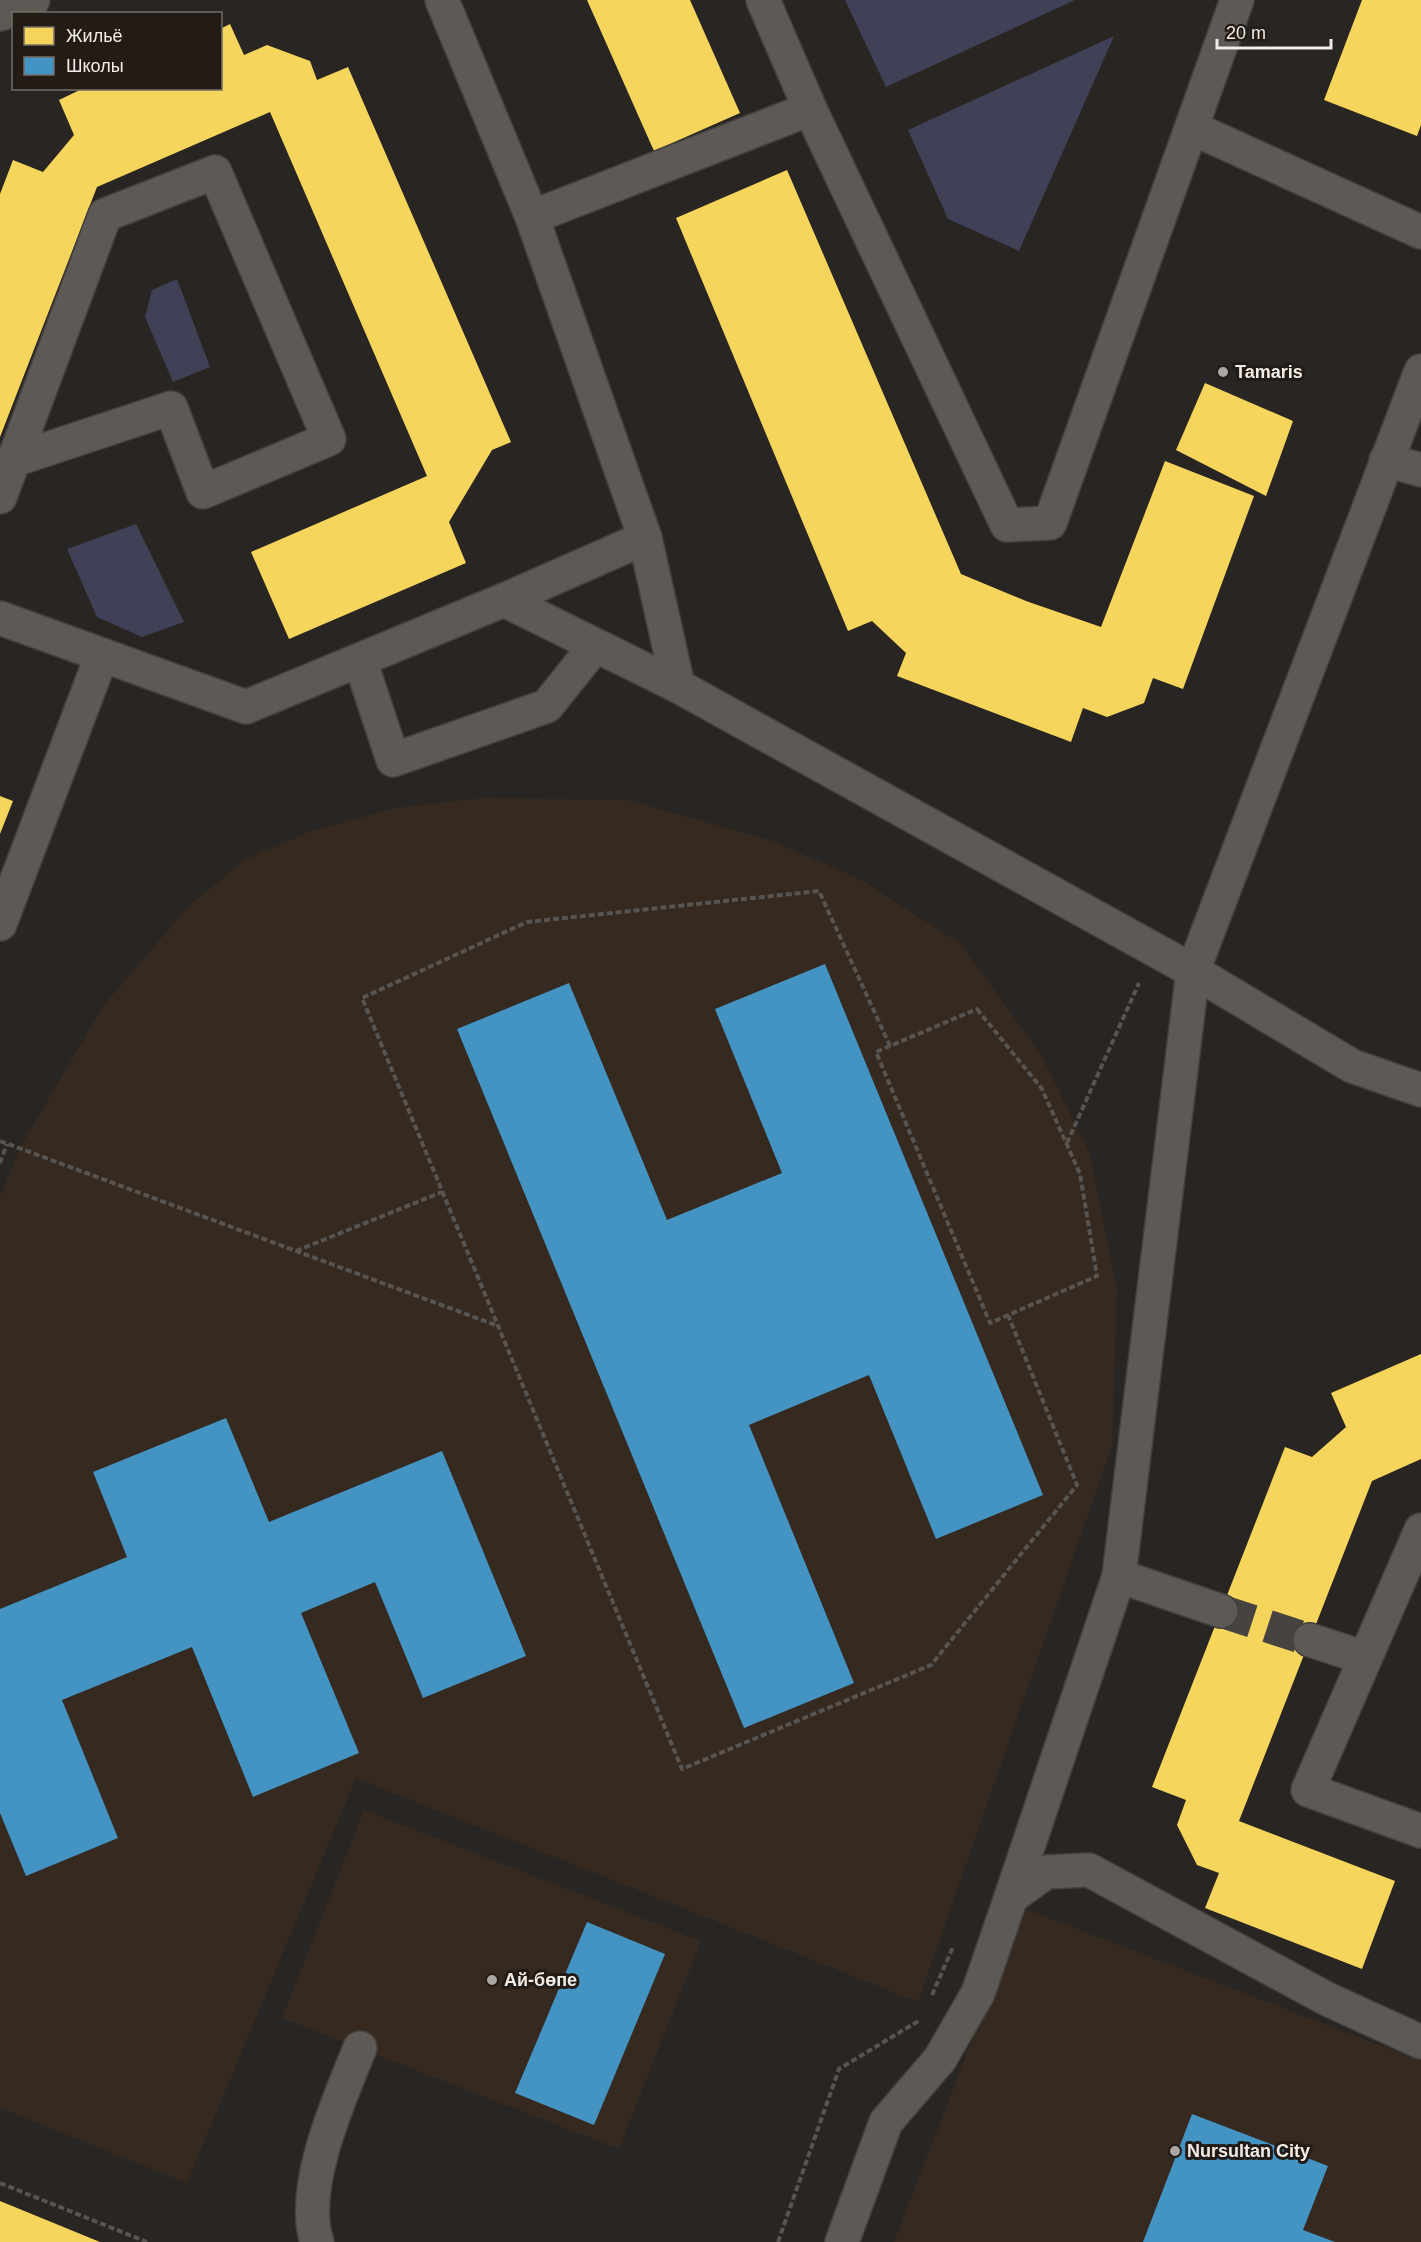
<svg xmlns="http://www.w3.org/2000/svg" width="1421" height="2242" font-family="Arial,sans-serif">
  <rect width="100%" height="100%" fill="#282522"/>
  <!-- built -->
  <g fill="#362a20">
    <polygon points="483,798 627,800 773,841 861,880 961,944 1040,1053 1090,1154 1117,1290 1112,1446 918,2002 356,1778 187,2183 0,2108 0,1197 20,1148 103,1006 188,907 244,860 309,832 395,808"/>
    <polygon points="364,1810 701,1941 619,2149 282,2018"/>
    <polygon points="1023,1908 1421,2061 1421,2242 894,2242"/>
  </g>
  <!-- green -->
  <g fill="#404056">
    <polygon points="845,0 1075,0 886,87"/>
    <polygon points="1114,36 1019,251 948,219 908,130"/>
    <polygon points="177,279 210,367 173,382 145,317 152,290"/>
    <polygon points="136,524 184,622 142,637 97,617 67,549"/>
  </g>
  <!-- homes -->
  <g fill="#f6d55c">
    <polygon points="587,0 690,0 740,113 654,151"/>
    <polygon points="1362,0 1421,0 1421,125 1417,136 1324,100"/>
    <polygon points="230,24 244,55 267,45 310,61 317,80 348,67 511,442 492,450 449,522 466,563 289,639 251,552 427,476 270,112 97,187 0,437 0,194 13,160 43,172 74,135 59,100 84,88 220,88 220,29"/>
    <polygon points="787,170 961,574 1026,601 1101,627 1165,461 1254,496 1183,689 1153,678 1144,703 1107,717 1083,708 1071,742 897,676 906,653 872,621 848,631 676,218"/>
    <polygon points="1205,383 1293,421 1266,496 1176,450"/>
    <polygon points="0,796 13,801 0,834"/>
    <polygon points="1421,1354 1421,1459 1372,1481 1239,1821 1395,1881 1362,1969 1205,1908 1219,1873 1197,1865 1177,1825 1186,1800 1152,1787 1285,1447 1312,1457 1346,1427 1331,1393"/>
    <polygon points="0,2201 100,2242 0,2242"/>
  </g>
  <!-- schools -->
  <g fill="#4393c3">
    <polygon points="825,964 1043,1495 936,1539 869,1375 749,1425 854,1683 744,1728 457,1029 569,983 667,1220 782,1173 715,1009"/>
    <polygon points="226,1418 269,1522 442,1451 526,1656 423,1698 375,1582 301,1613 359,1753 253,1797 192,1647 62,1700 118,1838 26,1876 0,1813 0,1609 127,1557 93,1472"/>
    <polygon points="587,1922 665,1954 594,2125 515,2093"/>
    <polygon points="1192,2114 1328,2166 1303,2230 1335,2242 1143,2242"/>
  </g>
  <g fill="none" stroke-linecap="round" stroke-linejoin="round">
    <!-- minor-tunnel -->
    <polyline stroke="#464340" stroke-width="33" stroke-dasharray="33 16" stroke-linecap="butt" points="1221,1611 1310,1640"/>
    <defs>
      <g id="minor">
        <polyline points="763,0 810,109 1007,525 1050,523 1237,0"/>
        <polyline points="1,14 33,0"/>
        <polyline points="1192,128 1421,232"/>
        <polyline points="532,217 810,109"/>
        <polyline points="1386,460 1421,470"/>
        <polyline points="0,497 105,215 215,172 329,439 203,492 171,408 14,460"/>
        <polyline points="504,600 645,538"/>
        <polyline points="0,618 246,707 504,600 678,686 645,538 532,217 442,0"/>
        <polyline points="360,660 393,760 547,706 595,646"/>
        <polyline points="678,686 1193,971 1421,371"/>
        <polyline points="0,924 102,655"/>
        <polyline points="1421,1530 1308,1790 1421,1831"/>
        <polyline points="1119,1576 1221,1611"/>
        <polyline points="1310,1640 1365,1658"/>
        <polyline points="1011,1897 1119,1576 1193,971 1352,1066 1421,1090"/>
        <path d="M317,2242C299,2189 339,2099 360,2048"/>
        <polyline points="842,2242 886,2122 940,2059 978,1993 1011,1897 1046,1872 1089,1870 1327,1999 1421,2042"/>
      </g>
    </defs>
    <!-- minor casing -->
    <use href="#minor" stroke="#43413f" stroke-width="36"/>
    <!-- path -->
    <g stroke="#585451" stroke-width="4" stroke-dasharray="6 3" stroke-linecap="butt">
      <polygon points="977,1009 1042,1089 1080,1174 1097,1276 990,1323 876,1052"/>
      <polyline points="890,1046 819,891 527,922 362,998 682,1769 931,1665 1077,1485 1008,1315"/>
      <polyline points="0,1141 498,1326"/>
      <polyline points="1067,1143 1139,983"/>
      <polyline points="0,1163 7,1144"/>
      <polyline points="296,1251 442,1192"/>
      <polyline points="932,1995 953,1947"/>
      <polyline points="0,2183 147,2242"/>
      <polyline points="778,2242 839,2069 920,2020"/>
    </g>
    <!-- minor -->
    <use href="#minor" stroke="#5e5955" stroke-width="33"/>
  </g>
  <!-- markers -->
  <g fill="#aba6a3" stroke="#231b15" stroke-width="2">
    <circle cx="1223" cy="372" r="6"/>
    <circle cx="492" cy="1980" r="6"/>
    <circle cx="1175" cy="2151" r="6"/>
  </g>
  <g text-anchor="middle" stroke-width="6" stroke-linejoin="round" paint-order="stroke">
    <!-- poi labels -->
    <g font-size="18" font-weight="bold" fill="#f2ece8" stroke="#231b15" text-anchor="start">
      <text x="1235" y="378">Tamaris</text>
      <text x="504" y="1986">Ай-бөпе</text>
      <text x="1187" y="2157">Nursultan City</text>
    </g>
  </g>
  <!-- legend -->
  <rect x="12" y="12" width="210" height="78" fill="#231b15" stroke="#766f69" stroke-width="1.5"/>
  <rect x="24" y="27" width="30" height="18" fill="#f6d55c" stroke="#766f69" stroke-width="1.5"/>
  <text x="66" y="42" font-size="18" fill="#f2ece8">Жильё</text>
  <rect x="24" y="57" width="30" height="18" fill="#4393c3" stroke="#766f69" stroke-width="1.5"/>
  <text x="66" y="72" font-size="18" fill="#f2ece8">Школы</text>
  <!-- scale -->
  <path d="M1217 39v9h114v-9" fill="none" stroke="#f2ece8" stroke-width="3"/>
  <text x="1226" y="39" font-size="18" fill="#f2ece8" stroke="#231b15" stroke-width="4.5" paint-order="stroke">20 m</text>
</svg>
